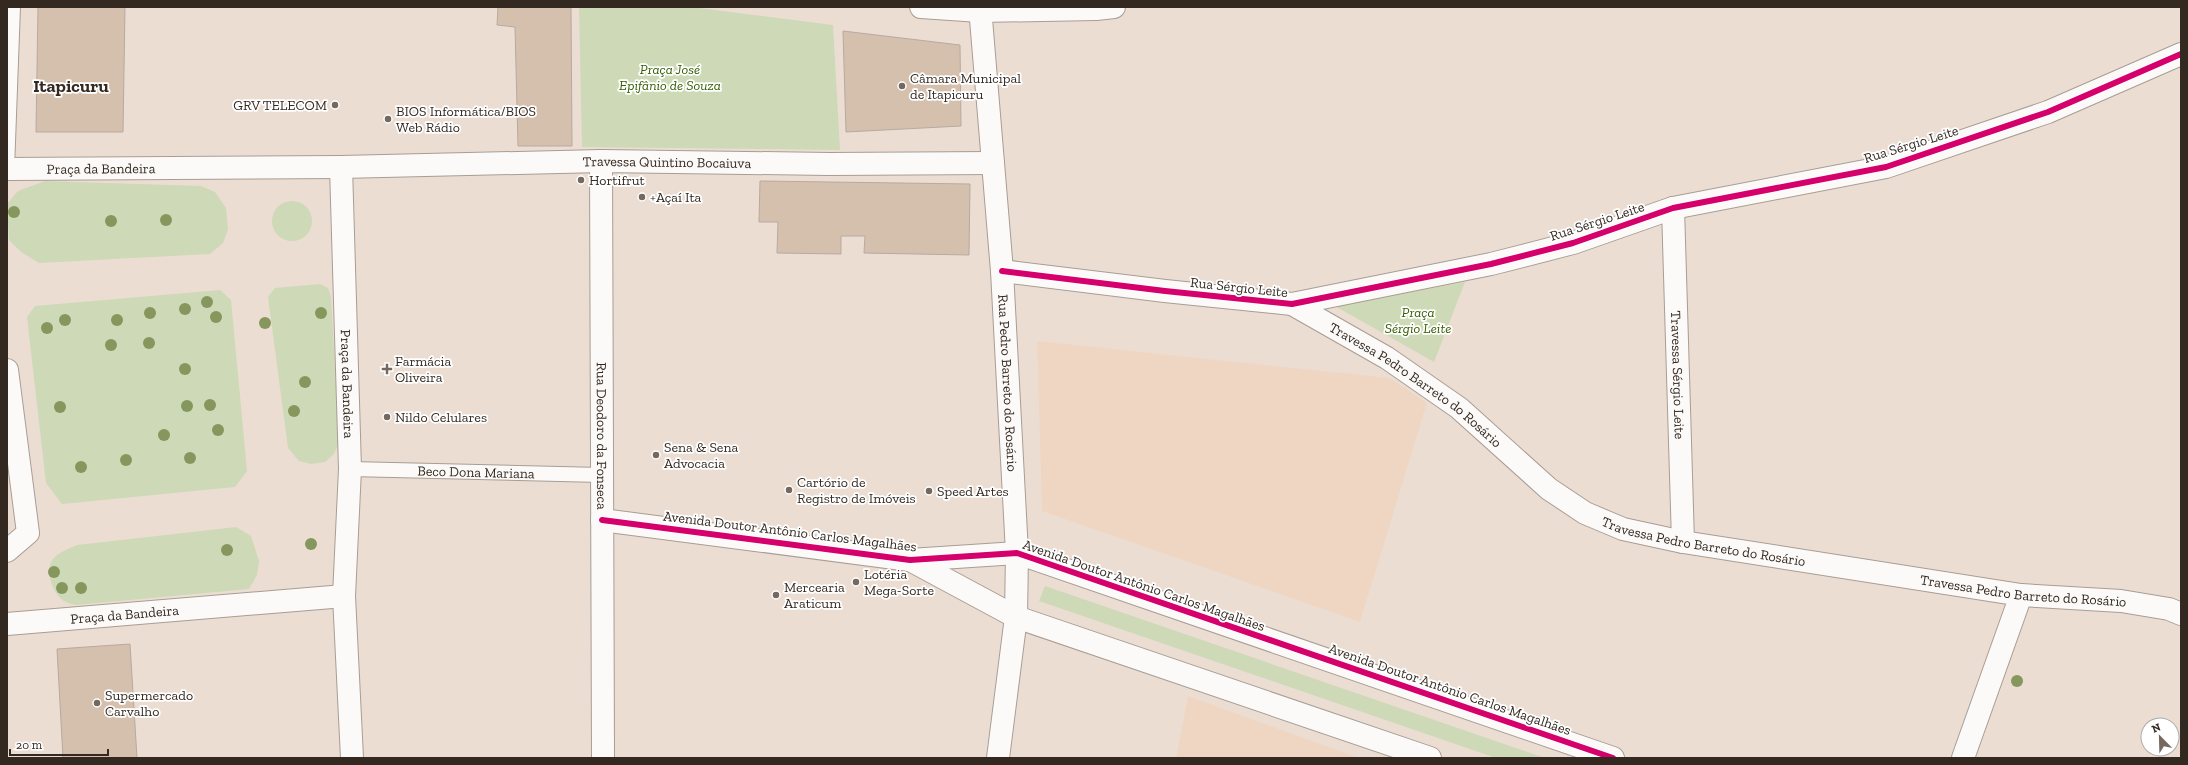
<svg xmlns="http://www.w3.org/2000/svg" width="2188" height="765" font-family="'Zilla Slab',serif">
  <rect width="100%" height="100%" fill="#ecddd2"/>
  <!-- built -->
  <g fill="#efd6c3">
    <polygon points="1037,341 1390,378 1427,403 1360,622 1042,511"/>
    <polygon points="1188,696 1359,758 1176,758"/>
  </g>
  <!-- green -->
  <g fill="#ced9b7">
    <polygon points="579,7 691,7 833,25 840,150 582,147"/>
    <polygon points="45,181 201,186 215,192 226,208 228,230 223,243 210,254 39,263 21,252 9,240 7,204 18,191"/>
    <circle cx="292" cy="221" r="20"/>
    <polygon points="1465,282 1434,362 1335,306"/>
    <polygon points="320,284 328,288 331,296 339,442 334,454 325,462 311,464 299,461 288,448 268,297 275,288"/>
    <polygon points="220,290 231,300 247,471 235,487 62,504 46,483 27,317 35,306"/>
    <path d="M236,527L251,536L259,561L257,575L249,589L76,605C72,604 67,603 64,601C53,594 44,571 53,559C59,552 68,549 77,545Z"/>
    <polygon points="1045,586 1545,758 1496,758 1039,601"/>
  </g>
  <!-- building -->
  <g fill="#d5c0ae" stroke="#b6aaa2">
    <polygon points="38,7 125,7 123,132 36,132"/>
    <polygon points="498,7 571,7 572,146 518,146 515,27 497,25"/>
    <polygon points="843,31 960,45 961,126 846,132"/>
    <polygon points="760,181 970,184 969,255 864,253 865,236 841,236 841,254 777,253 778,222 759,222"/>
    <polygon points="130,644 137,758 63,758 57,649"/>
  </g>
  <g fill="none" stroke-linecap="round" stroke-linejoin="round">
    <defs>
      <g id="service">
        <polyline points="7,169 13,7"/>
        <path id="s1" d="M350,469L601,475"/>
      </g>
      <g id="minor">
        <polyline points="921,7 980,11 1096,9 1114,7"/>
        <path id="s2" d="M980,7L1002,271L1017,553L1016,617L998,758"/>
        <path id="s3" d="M601,161L603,758"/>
        <path id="s4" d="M341,167L350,469L344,596L352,758"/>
        <path id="s5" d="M7,169L341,167L601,161L829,164L993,163"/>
        <path id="s6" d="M1673,208L1683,542"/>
        <polyline points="1002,271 1165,291 1292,304 1491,264 1573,243 1673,208 1886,167 2048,112 2181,54"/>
        <path id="s7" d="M1292,304L1387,358L1459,408L1549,489L1585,513L1623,529L1683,542L2021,595L2121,601L2169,609L2181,614"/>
        <polyline points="7,370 28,533 7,551"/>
        <polyline points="602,520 910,560 1017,553 1613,758"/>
        <polyline points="910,560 1016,617 1430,758"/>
        <path id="s8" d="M7,624L344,596"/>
        <polyline points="1963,758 2021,595"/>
      </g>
    </defs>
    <!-- service casing -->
    <use href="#service" stroke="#a89d94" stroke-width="16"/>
    <!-- minor casing -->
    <use href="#minor" stroke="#a89d94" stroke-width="24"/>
    <!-- service -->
    <use href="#service" stroke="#fcfaf8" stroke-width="14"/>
    <!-- minor -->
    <use href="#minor" stroke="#fcfaf8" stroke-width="22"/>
    <defs>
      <g id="cycleway">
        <polyline points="1002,271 1165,291 1292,304 1491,264 1573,243 1673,208 1886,167 2048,112 2181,54"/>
        <polyline points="602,520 910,560 1017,553 1613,758"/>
      </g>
    </defs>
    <!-- cycleway casing -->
    <use href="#cycleway" stroke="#fff" stroke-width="8"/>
    <!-- cycleway -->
    <use href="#cycleway" stroke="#d6006c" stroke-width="6"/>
  </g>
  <!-- trees -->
  <g fill="#86975e">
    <circle cx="14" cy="212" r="6"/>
    <circle cx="166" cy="220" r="6"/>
    <circle cx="111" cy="221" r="6"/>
    <circle cx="207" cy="302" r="6"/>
    <circle cx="185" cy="309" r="6"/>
    <circle cx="150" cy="313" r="6"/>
    <circle cx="321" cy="313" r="6"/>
    <circle cx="216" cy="317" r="6"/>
    <circle cx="65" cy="320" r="6"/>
    <circle cx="117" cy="320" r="6"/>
    <circle cx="265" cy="323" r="6"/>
    <circle cx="47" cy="328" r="6"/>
    <circle cx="149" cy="343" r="6"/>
    <circle cx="111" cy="345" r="6"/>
    <circle cx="185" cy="369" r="6"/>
    <circle cx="305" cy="382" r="6"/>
    <circle cx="210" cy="405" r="6"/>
    <circle cx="187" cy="406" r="6"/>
    <circle cx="60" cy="407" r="6"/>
    <circle cx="294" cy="411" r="6"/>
    <circle cx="218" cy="430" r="6"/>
    <circle cx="164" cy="435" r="6"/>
    <circle cx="190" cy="458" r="6"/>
    <circle cx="126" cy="460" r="6"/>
    <circle cx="81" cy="467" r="6"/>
    <circle cx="311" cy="544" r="6"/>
    <circle cx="227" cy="550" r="6"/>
    <circle cx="54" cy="572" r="6"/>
    <circle cx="62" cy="588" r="6"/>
    <circle cx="81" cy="588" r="6"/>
    <circle cx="2017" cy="681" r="6"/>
  </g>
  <!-- markers -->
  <g fill="#74685f" stroke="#fff" stroke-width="1.5">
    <circle cx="902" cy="86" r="4"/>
    <circle cx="335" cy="105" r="4"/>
    <circle cx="388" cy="119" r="4"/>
    <circle cx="581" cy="180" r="4"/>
    <circle cx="642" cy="197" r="4"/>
    <path d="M385 363h4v4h4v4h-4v4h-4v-4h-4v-4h4z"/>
    <circle cx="387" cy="417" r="4"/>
    <circle cx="656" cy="455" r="4"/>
    <circle cx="789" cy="490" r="4"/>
    <circle cx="929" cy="491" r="4"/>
    <circle cx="856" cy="582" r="4"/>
    <circle cx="776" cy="595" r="4"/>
    <circle cx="97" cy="703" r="4"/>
  </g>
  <g text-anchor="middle" stroke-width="3.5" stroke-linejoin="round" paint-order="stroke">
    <!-- park labels -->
    <g font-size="14" font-style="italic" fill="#335d00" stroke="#fff">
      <text x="670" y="74">Praça José<tspan x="670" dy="16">Epifânio de Souza</tspan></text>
      <text x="1418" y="317">Praça<tspan x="1418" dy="16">Sérgio Leite</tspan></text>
    </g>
    <!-- poi labels -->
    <g font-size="14" fill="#332921" stroke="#fff" text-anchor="start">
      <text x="910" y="83">Câmara Municipal<tspan x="910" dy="16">de Itapicuru</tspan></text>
      <text x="327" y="110" text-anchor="end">GRV TELECOM</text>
      <text x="396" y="116">BIOS Informática/BIOS<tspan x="396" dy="16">Web Rádio</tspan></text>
      <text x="589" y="185">Hortifrut</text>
      <text x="650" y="202">+Açaí Ita</text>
      <text x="395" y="366">Farmácia<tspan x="395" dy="16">Oliveira</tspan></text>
      <text x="395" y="422">Nildo Celulares</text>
      <text x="664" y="452">Sena &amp; Sena<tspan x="664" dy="16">Advocacia</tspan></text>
      <text x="797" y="487">Cartório de<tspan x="797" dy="16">Registro de Imóveis</tspan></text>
      <text x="937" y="496">Speed Artes</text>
      <text x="864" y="579">Lotéria<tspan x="864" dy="16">Mega-Sorte</tspan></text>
      <text x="784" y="592">Mercearia<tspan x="784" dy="16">Araticum</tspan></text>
      <text x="105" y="700">Supermercado<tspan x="105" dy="16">Carvalho</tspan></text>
    </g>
    <!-- street labels -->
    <g font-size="14" fill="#332921" stroke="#fff">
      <text transform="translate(1911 144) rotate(-17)" y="5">Rua Sérgio Leite</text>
      <text dy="5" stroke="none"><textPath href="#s5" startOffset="660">Travessa Quintino Bocaiuva</textPath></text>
      <text dy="5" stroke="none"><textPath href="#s5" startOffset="94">Praça da Bandeira</textPath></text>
      <text transform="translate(1597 221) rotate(-18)" y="5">Rua Sérgio Leite</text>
      <text transform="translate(1239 287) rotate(6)" y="5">Rua Sérgio Leite</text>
      <text dy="5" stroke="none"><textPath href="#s6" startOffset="167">Travessa Sérgio Leite</textPath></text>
      <text dy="5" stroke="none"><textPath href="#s2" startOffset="377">Rua Pedro Barreto do Rosário</textPath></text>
      <text dy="5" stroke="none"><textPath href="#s4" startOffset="217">Praça da Bandeira</textPath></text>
      <text dy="5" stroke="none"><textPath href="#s7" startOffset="148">Travessa Pedro Barreto do Rosário</textPath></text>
      <text dy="5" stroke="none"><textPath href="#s3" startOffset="275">Rua Deodoro da Fonseca</textPath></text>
      <text dy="5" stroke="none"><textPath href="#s1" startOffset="126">Beco Dona Mariana</textPath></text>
      <text transform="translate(790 531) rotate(7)" y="5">Avenida Doutor Antônio Carlos Magalhães</text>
      <text dy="5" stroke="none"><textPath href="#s7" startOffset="484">Travessa Pedro Barreto do Rosário</textPath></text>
      <text transform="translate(1144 585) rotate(19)" y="5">Avenida Doutor Antônio Carlos Magalhães</text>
      <text dy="5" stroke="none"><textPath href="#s7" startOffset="808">Travessa Pedro Barreto do Rosário</textPath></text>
      <text dy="5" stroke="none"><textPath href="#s8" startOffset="118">Praça da Bandeira</textPath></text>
      <text transform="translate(1450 689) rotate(19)" y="5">Avenida Doutor Antônio Carlos Magalhães</text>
    </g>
    <!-- district labels -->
    <g font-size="18" font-weight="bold" fill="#332921" stroke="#fff">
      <text x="71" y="92">Itapicuru</text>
    </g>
  </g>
  <!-- border -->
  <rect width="2188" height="765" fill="none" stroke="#332921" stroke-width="16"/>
  <!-- north arrow -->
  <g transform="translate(2160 737) rotate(337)"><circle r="19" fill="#ffffff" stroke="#ada9a6"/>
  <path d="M0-3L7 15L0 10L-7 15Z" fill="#74685f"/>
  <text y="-6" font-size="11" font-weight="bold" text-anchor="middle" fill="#332921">N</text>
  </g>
  <!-- scale -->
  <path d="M10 749v6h98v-6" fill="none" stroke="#332921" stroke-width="2"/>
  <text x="16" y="749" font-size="12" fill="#332921" stroke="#ffffff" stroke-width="3" paint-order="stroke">20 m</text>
</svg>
